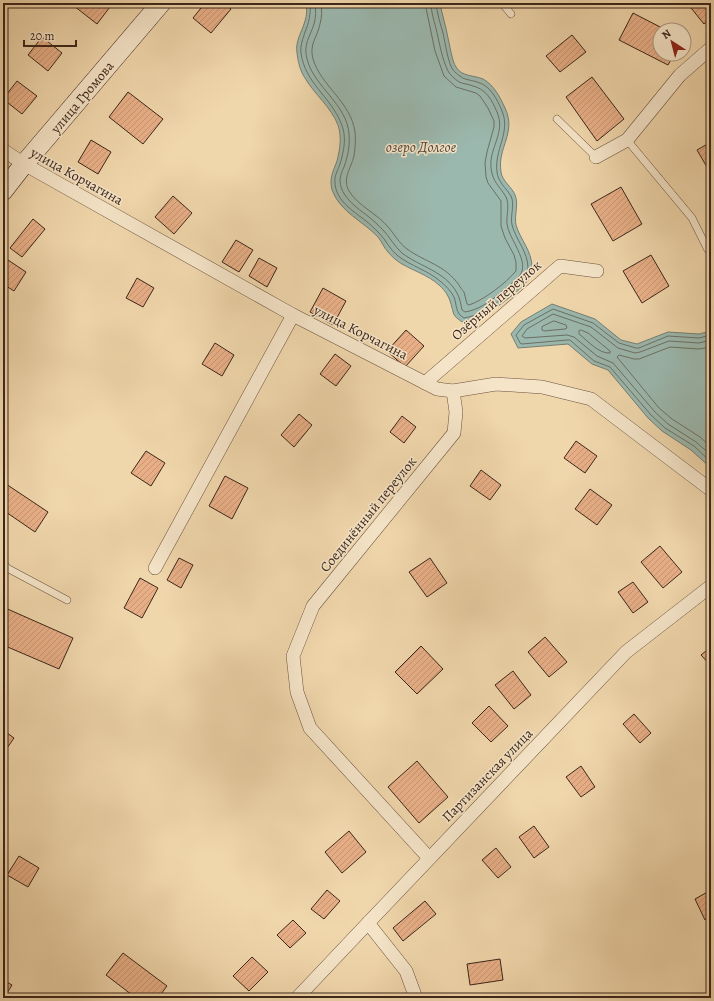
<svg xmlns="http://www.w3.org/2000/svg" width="714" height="1001" font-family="Alegreya,serif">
  <defs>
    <pattern id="building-hatch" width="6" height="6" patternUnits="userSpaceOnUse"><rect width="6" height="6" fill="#e8af87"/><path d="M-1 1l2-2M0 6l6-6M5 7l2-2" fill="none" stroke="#c89674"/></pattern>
  </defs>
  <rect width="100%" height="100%" fill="#f0d6ab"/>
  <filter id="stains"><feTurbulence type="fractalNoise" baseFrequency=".005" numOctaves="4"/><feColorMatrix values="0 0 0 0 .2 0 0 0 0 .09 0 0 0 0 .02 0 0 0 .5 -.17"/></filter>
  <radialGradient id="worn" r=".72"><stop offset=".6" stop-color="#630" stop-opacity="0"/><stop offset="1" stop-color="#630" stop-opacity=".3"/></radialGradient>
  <!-- water -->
  <g fill="#9bb8ae" stroke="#757e73">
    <path d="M306,3H440C442,15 446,26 448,38C450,46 452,61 456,67C462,77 474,75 483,79C494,85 500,97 505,108C517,133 497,147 501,172C502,181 512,187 515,195C519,204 514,215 516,225C520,239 532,251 532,267C532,271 531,276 529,279C521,290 492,312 479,318C473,320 468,321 462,322C460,320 456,318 455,316C453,314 453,310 452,308C450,298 446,291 439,285C428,275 414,271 402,264C397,261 392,257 388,252C384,248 382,242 378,237C363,221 340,212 332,190C329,178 333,172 337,161C340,149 342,137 338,125C331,107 315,95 305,78C300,71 298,61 297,53C295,41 302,32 305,21C307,15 307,9 306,3Z"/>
    <polygon points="552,304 595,319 621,340 637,344 668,332 699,334 711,331 711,468 691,450 662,431 648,418 608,370 592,364 568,344 518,348 511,334 521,322"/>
  </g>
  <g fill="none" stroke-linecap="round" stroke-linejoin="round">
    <!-- shore -->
    <g stroke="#6c6f64" stroke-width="1">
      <path d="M310,3C311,13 309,23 305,32C303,39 300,45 301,53C305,83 330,96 341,123C347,136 344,151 340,164C338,170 334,176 335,182C335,200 353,211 366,221C370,224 375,229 379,233C386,240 390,250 398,256C411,266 427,270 440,281C445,285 451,291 454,297C457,305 455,313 464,318C469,317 473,316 478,314C490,309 519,287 525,276C527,274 528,270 528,268C528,252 516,240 512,225C510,216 515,204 511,196C506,188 498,182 497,172C494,150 511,132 502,111C497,99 490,85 477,82C472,80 464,80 460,76C458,75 455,72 453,70C448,63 445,42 443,33C440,23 437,13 436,3"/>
      <path d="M315,3C316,10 316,17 314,24C310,37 303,44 307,59C314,87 347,104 349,134C350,145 348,156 344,167C342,171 340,176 340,181C340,185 342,191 345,195C352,205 360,210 369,217C374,221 378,225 383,230C390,237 394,246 402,253C420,267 445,271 457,293C460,298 461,305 462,310L465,312C478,310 490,302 500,293C522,275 530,273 515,244C512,238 508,231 507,224C506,216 510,205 506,197C499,185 493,183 491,168C489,147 506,133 497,112C492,100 486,89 473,86C469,84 463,84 459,82C455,79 450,75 448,71C442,59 440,45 437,33C435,23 431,13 431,3"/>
      <path d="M321,3C322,10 322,17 320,24C317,38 309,44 313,59C321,86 351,102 355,132C356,140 355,149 354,156C351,168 342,179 349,191C358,206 378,214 389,228C395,235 399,243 407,249C425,262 445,265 459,285C460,287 462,290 464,292C465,296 466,300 467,304L469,305C484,300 506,283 516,271V262L514,255L505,238L501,226V201L488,183L486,177L485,163L487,152L494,127V121L488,108L480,96L476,93L456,87L444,76L435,51L425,3"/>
      <polygon points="554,321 566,325 567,328 565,329 544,331 542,330 542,327"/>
      <path d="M581,330L588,333L610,351V353C599,354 588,341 579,334V331Z"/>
      <polyline points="711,335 699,338 668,336 639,348 636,348 619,343 593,323 553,309 524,325 516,335 520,343 522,344 567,340 570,340 594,361 610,367 651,415 665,428 694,446 711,462"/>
      <polyline points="711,340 699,343 669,341 640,352 635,353 618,348 591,327 553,314 527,329 522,336 525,338 567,335 574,337 597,356 613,363 655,412 668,424 696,442 711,455"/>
      <polyline points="711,347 699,349 670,347 639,359 634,359 619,355 617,357 659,408 672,419 700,437 711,447"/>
    </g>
  </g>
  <!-- building -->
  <g fill="url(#building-hatch)" stroke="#3c261a">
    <polygon points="77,3 113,3 97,24 74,6"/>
    <polygon points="205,3 224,3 231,9 211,33 193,18"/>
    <polygon points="687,3 711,3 711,18 704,24"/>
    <polygon points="633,13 666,30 660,30 660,54 674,54 668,65 619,40"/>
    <polygon points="572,35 586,52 560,72 546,56"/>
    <polygon points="42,37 62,53 48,71 28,55"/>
    <polygon points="592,77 624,119 597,141 566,97"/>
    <polygon points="17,81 37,96 22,114 3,99"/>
    <polygon points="128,92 163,119 143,144 109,117"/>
    <polygon points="91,140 111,152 98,174 78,162"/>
    <polygon points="711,142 711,174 697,150"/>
    <polygon points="621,187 642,224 613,241 591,204"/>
    <polygon points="173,196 192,213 174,234 155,217"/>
    <polygon points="33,219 45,229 22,257 10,248"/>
    <polygon points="236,240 253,250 239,272 222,262"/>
    <polygon points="651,255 669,286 642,303 623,271"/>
    <polygon points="5,258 26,272 14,291 3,284 3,261"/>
    <polygon points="259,258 277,268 267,287 249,276"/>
    <polygon points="137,278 154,288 143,307 126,298"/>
    <polygon points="323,288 346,301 333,325 310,312"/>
    <polygon points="406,330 424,346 405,367 387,351"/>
    <polygon points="215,343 234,355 222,376 202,364"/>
    <polygon points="335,354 351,366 336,386 320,374"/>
    <polygon points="299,414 312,425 294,447 281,435"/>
    <polygon points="402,416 416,427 404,443 390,432"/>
    <polygon points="576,441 597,456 585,473 564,458"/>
    <polygon points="146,451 165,463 151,486 131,473"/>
    <polygon points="481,470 501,485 490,500 470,486"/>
    <polygon points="225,476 248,488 232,519 209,506"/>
    <polygon points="3,482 48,512 35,532 3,510"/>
    <polygon points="590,489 612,505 597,525 575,509"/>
    <polygon points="660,546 682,572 663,588 641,562"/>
    <polygon points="179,558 193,565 181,588 167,580"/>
    <polygon points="430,558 447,583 427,597 409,572"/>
    <polygon points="140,578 158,588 142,618 124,608"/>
    <polygon points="633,582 648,602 633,613 618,592"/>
    <polygon points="3,607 73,638 59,669 3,645"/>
    <polygon points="545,637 567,662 549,677 528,652"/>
    <polygon points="421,646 443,669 417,694 395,672"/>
    <polygon points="711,647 711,666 701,655"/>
    <polygon points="513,671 531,695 514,709 495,685"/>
    <polygon points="489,706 508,726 491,742 472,723"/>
    <polygon points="634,714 651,733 640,743 623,724"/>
    <polygon points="3,730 14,738 3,754"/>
    <polygon points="417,761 448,797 419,823 388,787"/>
    <polygon points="581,766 595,787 581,797 566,777"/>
    <polygon points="534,826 549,847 534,858 519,837"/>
    <polygon points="349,831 366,852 342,873 325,852"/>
    <polygon points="496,848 511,867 498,878 482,860"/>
    <polygon points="19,856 39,868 28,887 7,875"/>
    <polygon points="327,890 340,901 324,919 311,909"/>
    <polygon points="711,890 711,916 705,920 695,899"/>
    <polygon points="425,901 436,914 403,941 393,928"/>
    <polygon points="293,920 306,933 290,948 277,935"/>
    <polygon points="123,953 167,986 158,998 136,998 106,975"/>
    <polygon points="252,957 268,972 249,991 233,976"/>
    <polygon points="500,959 503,980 470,985 467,964"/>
    <polygon points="3,980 12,985 4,998 3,998"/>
    <polygon points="213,993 219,998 208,998"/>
  </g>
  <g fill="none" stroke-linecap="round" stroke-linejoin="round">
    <defs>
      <g id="lane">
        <polyline points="502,3 511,14"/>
        <polyline points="557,119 596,157"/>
        <polyline points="627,140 692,218 707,248 711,254"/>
        <polyline points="3,562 7,568 67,600"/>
      </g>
      <g id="street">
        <polyline points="3,150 24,164 293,315 437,389 453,391 496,384 542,387 591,399 711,490"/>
        <polyline points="596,157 627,140 680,75 711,48"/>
        <polyline points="425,383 560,266 597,271"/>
        <polyline points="155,568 293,315"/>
        <polyline points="429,858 310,728 297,692 293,656 313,606 454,433 456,412 453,391"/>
        <polyline points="368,923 406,971 416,998"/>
        <polyline points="297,998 368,923 626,652 711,586"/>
      </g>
      <polyline id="secondary" points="3,191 24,164 161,3"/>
    </defs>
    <!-- lane casing -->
    <use href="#lane" stroke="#69523e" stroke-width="8"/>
    <!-- street casing -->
    <use href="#street" stroke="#69523e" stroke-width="14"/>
    <!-- secondary casing -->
    <use href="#secondary" stroke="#3c261a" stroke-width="20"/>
    <!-- lane -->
    <use href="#lane" stroke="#f5e4c8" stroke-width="7"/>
    <!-- street -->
    <use href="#street" stroke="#f5e4c8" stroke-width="13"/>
    <!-- secondary -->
    <use href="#secondary" stroke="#f5e4c8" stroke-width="19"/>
  </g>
  <g text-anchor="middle" stroke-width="3" stroke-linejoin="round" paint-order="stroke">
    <!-- street labels -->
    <g font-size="14" fill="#3c261a" stroke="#f5e4c8">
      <text transform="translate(82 97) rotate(-50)" y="5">улица Громова</text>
      <text transform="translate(77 176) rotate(29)" y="5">улица Корчагина</text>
      <text transform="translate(496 300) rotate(-41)" y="5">Озёрный переулок</text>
      <text transform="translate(361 332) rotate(27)" y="5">улица Корчагина</text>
      <text transform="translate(368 514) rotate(-51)" y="5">Соединённый переулок</text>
      <text transform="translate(487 775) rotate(-46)" y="5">Партизанская улица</text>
    </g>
    <!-- water labels -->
    <g font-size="15" font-style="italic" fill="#544a3f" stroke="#f5e4c8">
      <text x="421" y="152">озеро Долгое</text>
    </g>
  </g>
  <!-- margin -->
  <rect width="714" height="1001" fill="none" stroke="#f0d6ab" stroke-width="16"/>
  <rect x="4" y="4" width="706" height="993" fill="none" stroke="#3c261a" stroke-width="2"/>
  <rect x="8" y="8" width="698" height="985" fill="none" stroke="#3c261a"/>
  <!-- north arrow -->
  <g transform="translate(672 42) rotate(324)"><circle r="19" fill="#f5e4c8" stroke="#ab9882"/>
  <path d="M0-3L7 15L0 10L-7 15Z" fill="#8f2418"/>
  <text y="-6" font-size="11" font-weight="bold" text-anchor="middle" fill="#3c261a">N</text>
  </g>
  <!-- scale -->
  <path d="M24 40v6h52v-6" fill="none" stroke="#3c261a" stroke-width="2"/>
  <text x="30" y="40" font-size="12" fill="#3c261a" stroke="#f5e4c8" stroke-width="3" paint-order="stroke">20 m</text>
  <rect width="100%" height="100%" filter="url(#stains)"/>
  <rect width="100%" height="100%" fill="url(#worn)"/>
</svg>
